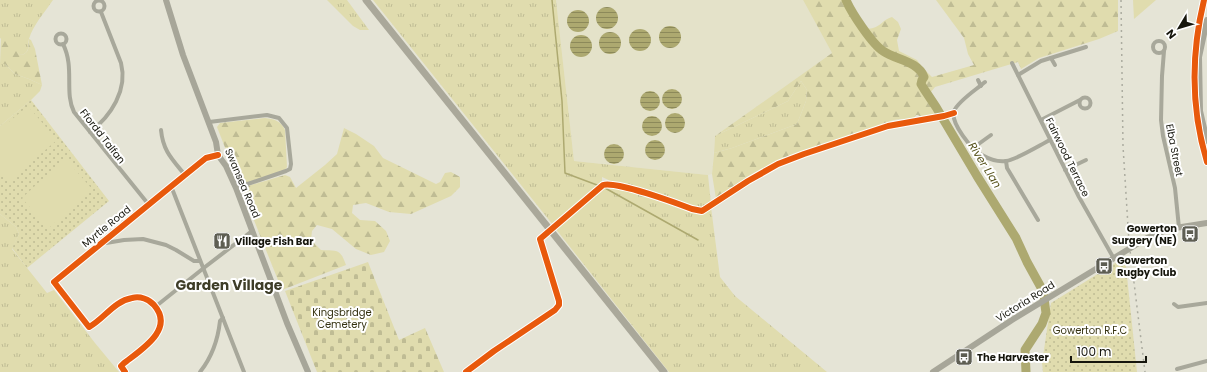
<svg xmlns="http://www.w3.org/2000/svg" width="1207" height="372" font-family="Poppins,sans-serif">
  <defs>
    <pattern id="grass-tufts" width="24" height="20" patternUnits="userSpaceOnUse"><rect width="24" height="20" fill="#e0dcae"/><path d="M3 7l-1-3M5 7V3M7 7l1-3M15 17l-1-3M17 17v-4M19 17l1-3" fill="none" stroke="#bfbc94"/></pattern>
    <pattern id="forest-firs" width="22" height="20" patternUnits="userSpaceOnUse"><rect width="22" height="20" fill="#e0dcae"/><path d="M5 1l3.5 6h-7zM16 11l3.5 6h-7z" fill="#bfbc94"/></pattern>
    <pattern id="cemetery-stones" width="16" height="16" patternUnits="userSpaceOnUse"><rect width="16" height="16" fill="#e0dcae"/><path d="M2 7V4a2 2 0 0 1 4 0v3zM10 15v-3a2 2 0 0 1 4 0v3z" fill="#bfbc94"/></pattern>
    <pattern id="park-dots" width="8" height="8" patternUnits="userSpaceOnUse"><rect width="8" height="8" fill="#e0dcae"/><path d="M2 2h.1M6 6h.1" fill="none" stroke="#bfbc94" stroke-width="1.8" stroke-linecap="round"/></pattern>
    <pattern id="water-rules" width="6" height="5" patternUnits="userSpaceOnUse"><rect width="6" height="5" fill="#ada970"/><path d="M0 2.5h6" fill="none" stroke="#8c895a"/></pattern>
  </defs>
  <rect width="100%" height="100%" fill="#e5e4d6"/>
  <!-- built -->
  <polygon fill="#e4e2c9" points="556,0 803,0 832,53 715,136 712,174 708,175 574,161"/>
  <!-- grass -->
  <g fill="url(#grass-tufts)">
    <path d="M0,0H53C45,12 33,25 29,39C27,46 31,51 22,55L19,54L0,38Z"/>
    <polygon points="327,0 347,0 369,30 360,30 353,26"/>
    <polygon points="373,0 556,0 574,161 708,175 711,204 702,209 698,209 615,183 602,177 602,185 553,225"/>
    <polygon points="0,64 5,64 15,74 29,79 42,85 40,91 31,100 0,126"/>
    <polygon points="801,81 807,90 806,101 797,124 732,148 714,153 715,136 788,101"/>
    <polygon points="609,186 698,213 702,213 711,207 720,277 735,296 827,372 669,372 555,228 571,216 605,187"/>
    <polygon points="0,214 16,227 19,234 12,249 47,293 54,290 95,343 119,372 0,372"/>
  </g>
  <!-- forest -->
  <g fill="url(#forest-firs)">
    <path d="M803,0H843C848,12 856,32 873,28C881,26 882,20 892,17L898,22L901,29L897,40L899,51L917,60L922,67L932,77L974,65L968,54L964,38L936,0H1118V31L1099,39L1039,58L1021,69L1018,62L935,87L930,93L944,114L923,118L918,115H916L913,119C903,119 890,118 883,126L803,151L778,162L716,199L712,174L714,153L732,148L797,124L806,101L807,90L801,81L788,101L715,136L832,53Z"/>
    <path d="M1,37L8,40L19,54L22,55C30,52 28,47 29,39L31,40L35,49L42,85L29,79L15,74L5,64H0Z"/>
    <path d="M265,118C274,119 281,121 285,130L287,167L285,170L240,186L217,127L220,123Z"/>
    <path d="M344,128L356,134L374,146L383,158L436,184L440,182L445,173L451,172L460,177V187L451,196L411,214L389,212L366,203L353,205L352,213L360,220L375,221L386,231L390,241L384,252L371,255L356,249L332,229L317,225L312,231L311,240L321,250C337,251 340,248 346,265L282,290L241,188L285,175L290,177L296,188L325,165L337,154Z"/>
  </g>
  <!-- cemetery -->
  <polygon fill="url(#cemetery-stones)" points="368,262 399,340 425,328 444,372 317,372 285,291"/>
  <!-- park -->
  <g fill="url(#park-dots)">
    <polygon points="31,100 109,201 27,268 12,248 19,234 16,227 0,214 0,126"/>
    <polygon points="1125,257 1137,372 1043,372 1042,363 1051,303"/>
  </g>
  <!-- garden -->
  <g fill="#e0dcae">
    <polygon points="1133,0 1156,0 1134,19"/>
    <polygon points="28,106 57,140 9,181 0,170 0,129"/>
    <polygon points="65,158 92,189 48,229 22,198"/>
  </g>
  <!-- water -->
  <g fill="url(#water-rules)">
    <circle cx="607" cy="18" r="11"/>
    <circle cx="578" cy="21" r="11"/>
    <circle cx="670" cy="37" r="11"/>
    <circle cx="640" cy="40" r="11"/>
    <circle cx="610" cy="43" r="11"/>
    <circle cx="581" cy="46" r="11"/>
    <circle cx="672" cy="99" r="10"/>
    <circle cx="650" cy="101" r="10"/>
    <circle cx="675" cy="123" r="10"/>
    <circle cx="652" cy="126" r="10"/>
    <circle cx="655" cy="150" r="10"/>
    <circle cx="614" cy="154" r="10"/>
  </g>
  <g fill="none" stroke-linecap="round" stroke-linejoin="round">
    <!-- stream -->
    <polyline stroke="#ada970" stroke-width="1.5" points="552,0 562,101 565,173 605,188 698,240"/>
    <!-- river -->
    <path stroke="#ada970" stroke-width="9" d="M846,0C851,12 872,44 883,51C896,60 918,61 924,77L922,80L921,84L924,89L936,107L977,176L1016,238L1027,262L1043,291L1046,313L1042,324L1025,350L1026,372"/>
    <!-- street -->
    <g stroke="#a8a89b" stroke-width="4">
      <circle cx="99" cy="6" r="5.5"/>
      <circle cx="61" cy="39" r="5.5"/>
      <circle cx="1159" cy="47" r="6"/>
      <path d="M63,44C75,68 64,92 74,112L149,205"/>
      <polyline points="1164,51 1162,76 1161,120 1163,136 1175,188 1179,228"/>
      <polyline points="1051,58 1055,65"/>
      <polyline points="1012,63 1079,197 1113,257"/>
      <polyline points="1018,75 1041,61 1086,47"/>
      <polyline points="978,80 981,86"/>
      <path d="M985,82C977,89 958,101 954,111C950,123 972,150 982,155C989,159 999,162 1006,161C1016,160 1040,145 1050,140"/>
      <circle cx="1085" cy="103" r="5.5"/>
      <polyline points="1041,120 1080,100"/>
      <polyline points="209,122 267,115 279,118 287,128 291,164 290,169 286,171 236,188"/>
      <path d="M161,130C163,151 172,159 185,175"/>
      <path d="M90,132C111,116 128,90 121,63L101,12"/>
      <polyline points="973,148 991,135"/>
      <polyline points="1006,161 1007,168 1038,220"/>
      <polyline points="1065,170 1086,160"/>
      <polyline points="170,187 173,191 244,372"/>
      <polyline points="103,242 106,243 124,240 143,239 166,245 176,250 194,261 200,261"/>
      <polyline points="1174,304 1178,307 1207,303"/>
      <polyline points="155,307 205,267 252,231"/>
      <polyline points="1177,369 1207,361"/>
      <path d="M125,372L121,366L123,364C139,351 176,330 154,305C149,299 140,296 132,298C114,301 104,319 89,327L54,282L185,175L206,158L218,155"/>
      <path d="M200,372C212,357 218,339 220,321L223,318"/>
    </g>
    <!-- secondary -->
    <g stroke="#a7a699" stroke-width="6">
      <polyline points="166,0 183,55 216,142 218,155 226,166 236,188 287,323 308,372"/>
      <polyline points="1207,20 1199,57 1200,111 1207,141"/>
      <polyline points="933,372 1012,320 1147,238 1169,229 1207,223"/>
    </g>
    <!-- primary -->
    <polyline stroke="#aaa89a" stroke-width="7" points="366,0 664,372"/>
    <!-- rail -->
    <polyline stroke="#acaca0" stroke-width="1.5" stroke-dasharray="2 4" stroke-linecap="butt" points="1121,0 1123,146 1129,242 1145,372"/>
    <defs>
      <g id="cycleway">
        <path d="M1204,0C1191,54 1191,109 1207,162"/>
        <path d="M125,372L121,366L123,364C139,351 176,330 154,305C149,299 140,296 132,298C114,301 104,319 89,327L54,282L185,175L206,158L218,155"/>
        <path d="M466,372L494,351L555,310L559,305V301L540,239L603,185C616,181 676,203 692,209L702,211L748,181L778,164L804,154L888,126L944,116L954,113"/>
      </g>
    </defs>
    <!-- cycleway casing -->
    <use href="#cycleway" stroke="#fff" stroke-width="8"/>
    <!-- cycleway -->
    <use href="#cycleway" stroke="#e8590c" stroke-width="6"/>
  </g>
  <!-- icons -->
  <defs>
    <symbol id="bus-square" viewBox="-11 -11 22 22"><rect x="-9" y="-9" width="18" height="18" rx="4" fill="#5e5e53" stroke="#fff"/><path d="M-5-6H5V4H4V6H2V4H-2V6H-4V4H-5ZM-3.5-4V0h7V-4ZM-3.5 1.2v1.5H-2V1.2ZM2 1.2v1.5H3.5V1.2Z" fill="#fff"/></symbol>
    <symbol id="restaurant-square" viewBox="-11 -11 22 22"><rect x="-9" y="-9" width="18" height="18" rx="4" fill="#5e5e53" stroke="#fff"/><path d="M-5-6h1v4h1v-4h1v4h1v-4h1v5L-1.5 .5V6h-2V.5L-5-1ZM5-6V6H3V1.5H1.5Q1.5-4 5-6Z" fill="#fff"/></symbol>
  </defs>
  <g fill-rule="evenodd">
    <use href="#bus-square" x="1180" y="224" width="20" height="20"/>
    <use href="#restaurant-square" x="212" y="231" width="20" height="20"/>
    <use href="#bus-square" x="1094" y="256" width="20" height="20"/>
    <use href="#bus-square" x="954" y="347" width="20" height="20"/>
  </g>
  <g text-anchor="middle" stroke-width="4" stroke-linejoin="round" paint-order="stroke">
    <!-- street labels -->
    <g font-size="10" fill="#16160d" stroke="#fff">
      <text transform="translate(103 136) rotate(52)" y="4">Ffordd Talfan</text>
      <text transform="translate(1175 150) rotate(79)" y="4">Elba Street</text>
      <text transform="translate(1068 157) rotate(64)" y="4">Fairwood Terrace</text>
      <text transform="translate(243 183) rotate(67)" y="4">Swansea Road</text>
      <text transform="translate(106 226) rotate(-39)" y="4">Myrtle Road</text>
      <text transform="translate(1025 301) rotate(-32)" y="4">Victoria Road</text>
    </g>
    <!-- poi labels -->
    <g font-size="10" font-weight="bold" fill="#16160d" stroke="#fff" text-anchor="start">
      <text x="1177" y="232" text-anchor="end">Gowerton<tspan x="1177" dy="12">Surgery (NE)</tspan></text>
      <text x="235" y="245">Village Fish Bar</text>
      <text x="1117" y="264">Gowerton<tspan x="1117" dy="12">Rugby Club</tspan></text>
      <text x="977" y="361">The Harvester</text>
    </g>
    <!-- park labels -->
    <g font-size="10" fill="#353211" stroke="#fff">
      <text x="342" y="316">Kingsbridge<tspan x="342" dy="12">Cemetery</tspan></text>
      <text x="1090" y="334">Gowerton R.F.C</text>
    </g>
    <!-- water labels -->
    <g font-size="11" font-style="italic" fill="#555118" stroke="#fff">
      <text transform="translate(985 165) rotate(58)" y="4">River Llan</text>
    </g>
    <!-- district labels -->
    <g font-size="14" font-weight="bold" fill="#3e3d28" stroke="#fff">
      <text x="229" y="290">Garden Village</text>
    </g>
  </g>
  <!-- north arrow -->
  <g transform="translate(1179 28) rotate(232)" stroke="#ffffff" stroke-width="3" paint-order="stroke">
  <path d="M0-3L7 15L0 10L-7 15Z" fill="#16160d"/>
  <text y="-6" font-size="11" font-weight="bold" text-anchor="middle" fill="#16160d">N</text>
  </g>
  <!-- scale -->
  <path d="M1071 356v6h75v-6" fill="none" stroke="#16160d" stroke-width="2"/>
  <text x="1077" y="356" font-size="12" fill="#16160d" stroke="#ffffff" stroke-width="3" paint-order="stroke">100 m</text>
</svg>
